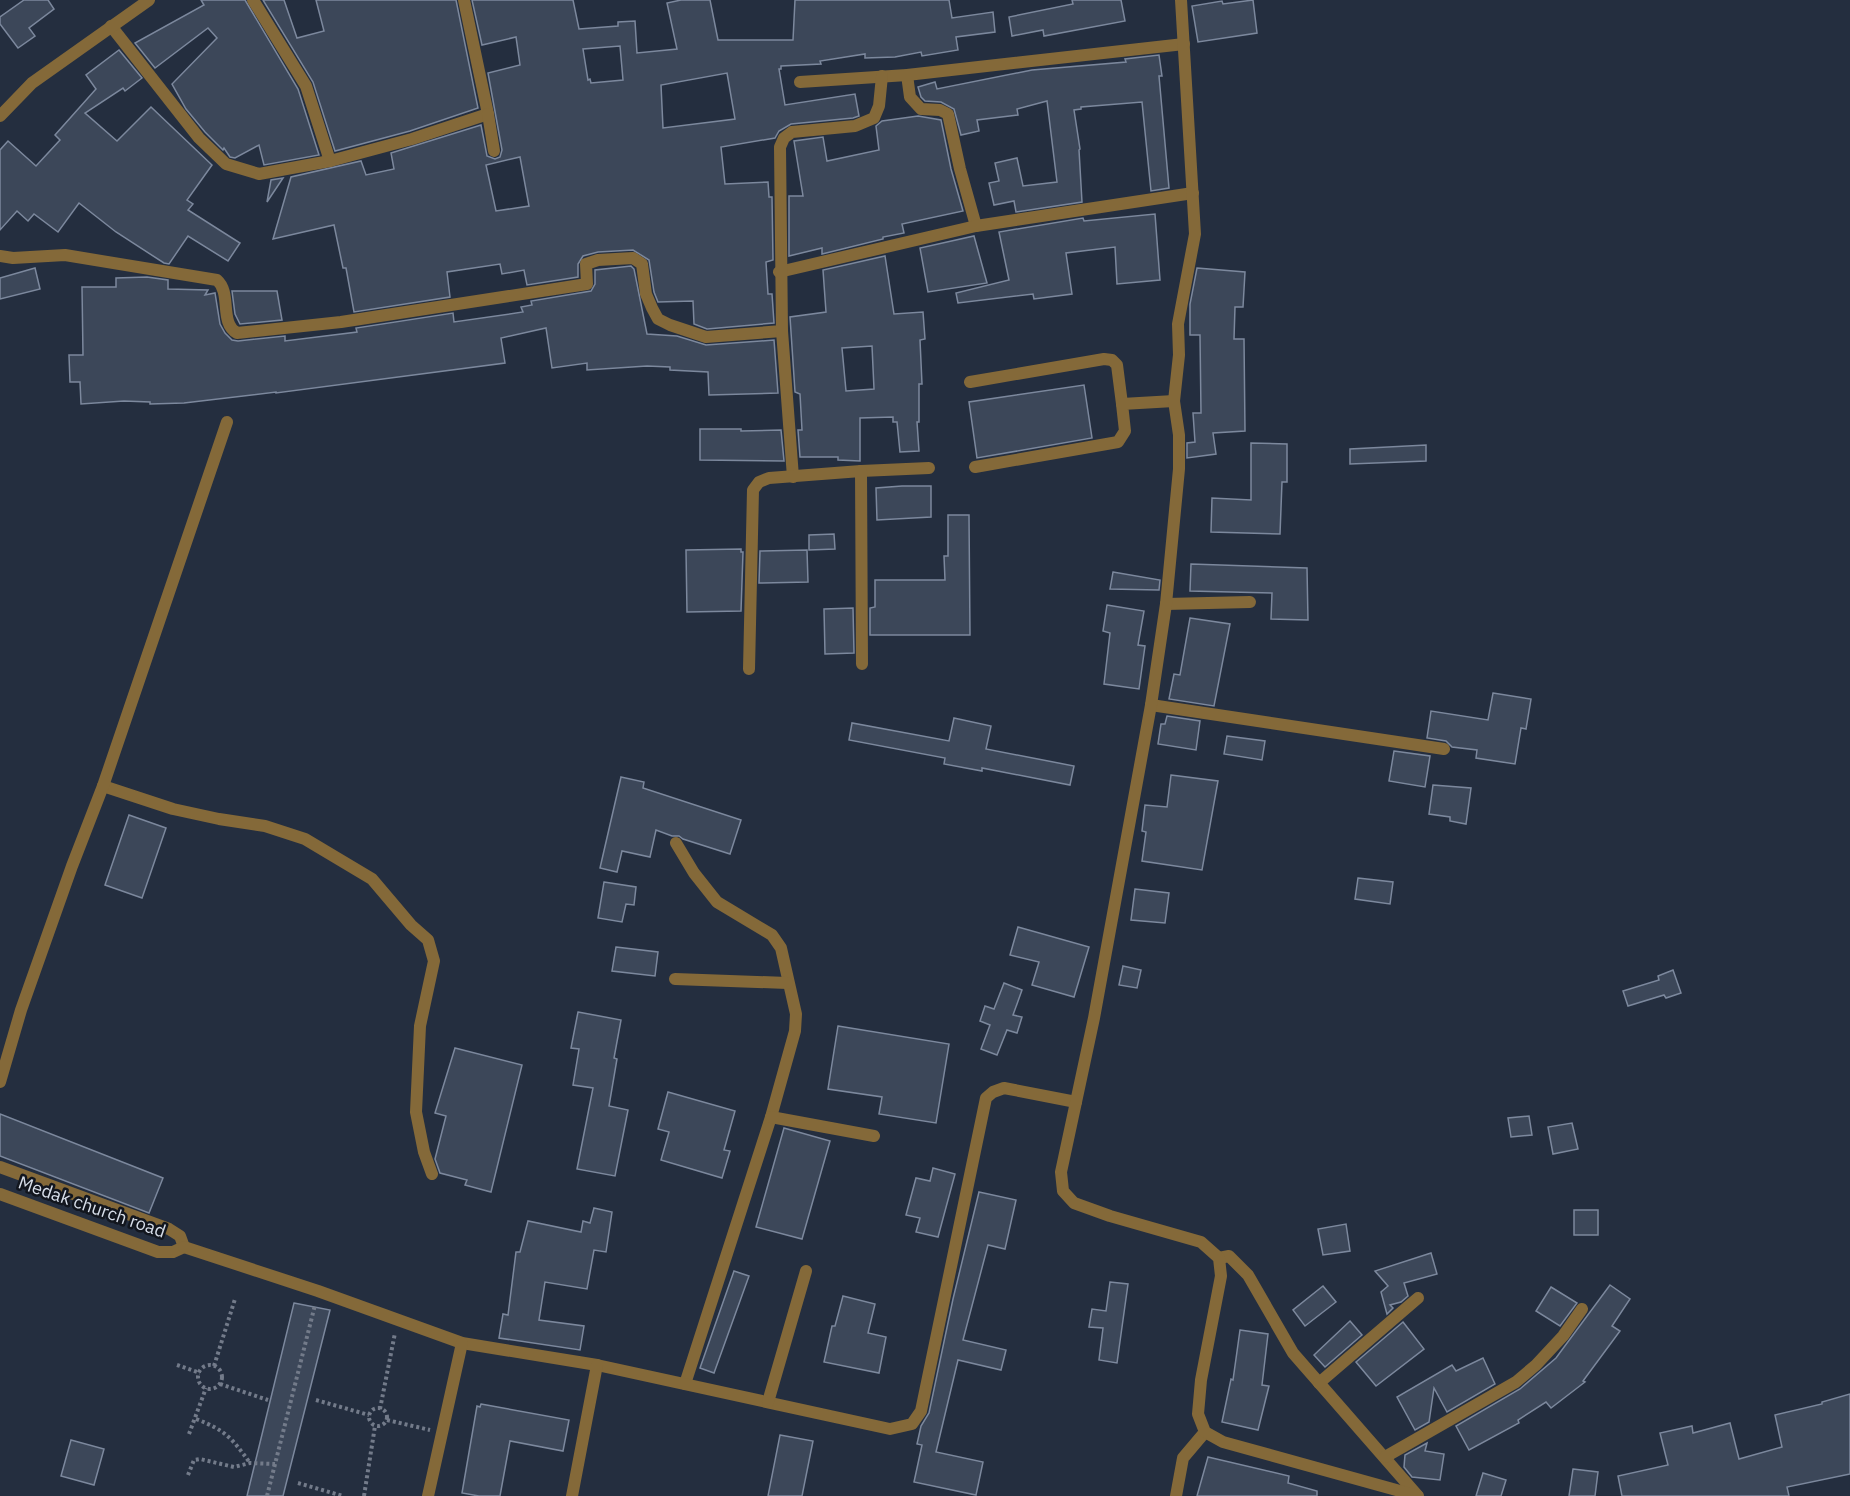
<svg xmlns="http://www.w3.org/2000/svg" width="1850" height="1496" font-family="'IBM Plex Sans',sans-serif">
  <rect width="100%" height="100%" fill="#242e3f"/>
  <!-- building -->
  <g fill="#3c4759" stroke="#7c889d" stroke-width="1.5" fill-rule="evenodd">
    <polygon points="24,0 48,0 54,9 29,28 35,36 18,48 0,24 0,17"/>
    <polygon points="201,0 245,0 298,89 319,155 264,165 259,145 235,158 230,157 224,148 223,150 205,132 186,109 172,84 217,38 208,28 155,68 135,43 204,5"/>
    <polygon points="263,0 284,0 297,38 324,31 316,0 456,0 478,108 410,131 335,151 313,82"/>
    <path d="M472,0H573L579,29L618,26V22L635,21L637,53L677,49L667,3L681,0H710L718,40H793L795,0H949L952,18L993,12L995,32L956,37L958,50L922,56L921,52L895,57L865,58V54L820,61L821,64L781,66V69H779L785,105L855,94L859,116L853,118L791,124L779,131L775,138L721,147L725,184L768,182L769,197H772L773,260L766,262L768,294H772L774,323L707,329L694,324L693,301L658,302L654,292L649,260L633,250L598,252L583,256L578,264V277L527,285L524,270L502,274L500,264L447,272L450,297L354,312L346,268H343L334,225L273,239L291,177L361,161L366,175L394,169L391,153L481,125L487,156L495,159L500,157L502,150L488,73L520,65L516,37L482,45ZM620,46L623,80L591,83L590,79L588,80L583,49ZM727,73L735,119L663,128L661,85ZM520,157L529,206L496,211L486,165Z"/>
    <polygon points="1072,0 1121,0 1125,21 1044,36 1043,30 1012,36 1009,17 1073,4"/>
    <polygon points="1253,0 1257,33 1198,42 1192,6 1222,1 1223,4"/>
    <polygon points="119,50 142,78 125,91 123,88 85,113 117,141 151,107 212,165 187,200 193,204 188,210 240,243 228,261 188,236 169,264 164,263 116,232 79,203 58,232 34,214 28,221 17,211 0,230 0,150 8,141 36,166 60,140 55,135 96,89 86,75"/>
    <polygon points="1159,55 1162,76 1159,76 1169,188 1151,191 1142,102 1081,107 1081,109 1074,110 1080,149 1079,150 1082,202 1016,212 1014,201 994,205 989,183 999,181 995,163 1017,158 1023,186 1057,182 1047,101 1017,109 1018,115 977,120 979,131 961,135 954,109 941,102 925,101 921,97 918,87 935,82 937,89 1032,70 1126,62 1125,59"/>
    <polygon points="918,116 941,120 951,169 963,211 902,224 904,233 883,237 883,239 822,254 822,248 789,256 789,196 803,196 794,141 823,137 827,161 879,150 876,126 882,121"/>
    <polygon points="283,178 267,202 271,180"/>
    <polygon points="1155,214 1160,280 1117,284 1115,247 1066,253 1072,294 1034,299 1033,294 958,303 956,293 1009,280 999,232 1083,218 1084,221"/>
    <polygon points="974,236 987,283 928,292 920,248"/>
    <path d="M885,256L894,314L923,312L925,339L920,340L922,384H919V422H917L919,451L900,452L897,422H893V417L860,418V461L838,460V457H800L798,430H802L800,394L795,392L790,317L826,312L823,270ZM872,346L874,389L846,391L842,348Z"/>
    <polygon points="631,266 634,269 647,334 677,336 706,345 774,340 778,393 709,395 708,372 670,370 670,367 647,366 587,370 587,363 552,368 546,328 501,338 505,363 276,393 276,392 184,403 150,404 150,402 124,401 81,404 80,382 70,382 69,355 83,355 82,287 116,287 116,278 147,277 168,280 168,289 208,290 205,295 215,293 220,324 225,333 232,340 238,341 285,336 285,341 357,332 356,328 453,313 454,322 523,312 521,307 532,305 531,301 591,291 595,284 595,270"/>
    <polygon points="35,268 40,289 0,299 0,278"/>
    <polygon points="1197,268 1245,272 1243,307 1235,307 1234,339 1244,339 1245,431 1213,433 1216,454 1187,458 1187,443 1195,442 1193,413 1201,413 1200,335 1190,335 1190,304"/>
    <polygon points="232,291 277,291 282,320 240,324 235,314"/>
    <polygon points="1084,385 1092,438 977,458 969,402"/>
    <polygon points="700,429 741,429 741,431 781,430 784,461 700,460"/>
    <polygon points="1251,443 1287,444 1287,482 1282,482 1280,534 1211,532 1212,498 1251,500"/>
    <polygon points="1426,445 1426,461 1350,464 1350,449"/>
    <polygon points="902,486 931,486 931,517 877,520 876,488"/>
    <polygon points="948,515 969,515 970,635 870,635 870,608 875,607 875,580 945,580 944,556 948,556"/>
    <polygon points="834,534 835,549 809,550 809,535"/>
    <polygon points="741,549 741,552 743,552 741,611 687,612 686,550"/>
    <polygon points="807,550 808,582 759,583 760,551"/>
    <polygon points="1191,564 1307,568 1308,620 1271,619 1272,593 1190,591"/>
    <polygon points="1113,572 1160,580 1159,590 1110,589"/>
    <polygon points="1107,605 1144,611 1138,645 1145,646 1139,689 1104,684 1110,633 1103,631"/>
    <polygon points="853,608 854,653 825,654 824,609"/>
    <polygon points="1190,618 1230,624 1214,706 1169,699 1174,674 1180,675"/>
    <polygon points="1493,693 1531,699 1526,729 1521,728 1515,764 1476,758 1477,750 1452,747 1446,741 1427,738 1431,711 1488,720"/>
    <polygon points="1167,716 1200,721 1196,750 1158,744 1161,724 1165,724"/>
    <polygon points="954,718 991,726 986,749 1074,766 1070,785 982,768 982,771 944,764 945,758 849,740 852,723 949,741"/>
    <polygon points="1227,736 1265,741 1262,760 1224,754"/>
    <polygon points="1394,751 1430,756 1425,787 1389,781"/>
    <polygon points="1171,775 1218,781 1202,870 1142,861 1146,832 1142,831 1145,805 1167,807"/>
    <polygon points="621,777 644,782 643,788 741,820 730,854 683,839 679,836 672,836 656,830 650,857 622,851 617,872 600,868"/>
    <polygon points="1433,785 1471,788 1466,824 1450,821 1450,817 1429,814"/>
    <polygon points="129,815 166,828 142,898 105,885"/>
    <polygon points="1358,878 1393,882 1390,904 1355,899"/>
    <polygon points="604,882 636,887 634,905 626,904 622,922 598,918"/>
    <polygon points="1135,889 1169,893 1165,923 1131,920"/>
    <polygon points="1018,927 1089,947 1074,997 1032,985 1039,962 1010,955"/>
    <polygon points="616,947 658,952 655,976 612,971"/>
    <polygon points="1123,966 1141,970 1137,988 1119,985"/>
    <polygon points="1673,970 1681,993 1666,998 1664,995 1628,1006 1623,991 1659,980 1658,976"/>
    <polygon points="1004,983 1022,990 1013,1015 1022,1017 1017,1033 1007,1030 997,1055 981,1049 990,1025 980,1021 985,1006 994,1009"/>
    <polygon points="578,1012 621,1020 614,1058 617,1059 609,1106 628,1110 615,1176 577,1169 593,1088 573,1085 579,1049 571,1048"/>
    <polygon points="838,1026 949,1044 936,1123 879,1114 882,1097 828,1089"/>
    <polygon points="455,1048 522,1065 491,1192 465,1185 467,1180 440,1173 435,1159 446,1116 435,1113"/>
    <polygon points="668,1092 735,1111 724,1150 730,1151 722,1178 661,1160 669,1132 658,1129"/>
    <polygon points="0,1114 163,1178 149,1213 0,1156"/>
    <polygon points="1529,1116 1532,1135 1511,1137 1508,1118"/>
    <polygon points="1572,1123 1578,1149 1553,1154 1548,1127"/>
    <polygon points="784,1128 830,1141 802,1239 756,1227"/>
    <polygon points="933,1168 955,1174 938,1237 916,1232 920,1218 906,1215 916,1178 930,1181"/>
    <polygon points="979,1192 1016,1200 1005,1249 988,1245 963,1340 1006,1350 1001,1370 958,1360 936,1452 983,1462 976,1495 914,1482 922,1445 917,1444 921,1426 929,1413 953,1299"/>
    <polygon points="594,1208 612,1212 606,1252 594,1250 587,1289 545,1282 539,1320 584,1326 580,1350 499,1338 503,1314 508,1315 516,1252 520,1252 528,1221 581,1232 583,1221 590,1223"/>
    <rect x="1574" y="1210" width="24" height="25"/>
    <polygon points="1346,1224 1350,1251 1323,1255 1318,1229"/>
    <polygon points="1431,1253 1437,1274 1404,1283 1408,1296 1401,1302 1390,1305 1393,1308 1387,1314 1381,1292 1388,1286 1375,1271"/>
    <polygon points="734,1271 749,1276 714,1373 700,1368"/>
    <polygon points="1110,1282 1128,1284 1117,1363 1099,1360 1103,1328 1089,1327 1092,1309 1106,1311"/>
    <polygon points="1610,1285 1630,1299 1612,1326 1620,1331 1583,1381 1585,1382 1551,1408 1546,1402 1518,1420 1519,1423 1469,1450 1456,1426 1520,1389 1556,1358"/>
    <polygon points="1323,1286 1336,1302 1305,1326 1293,1310"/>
    <polygon points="1551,1287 1577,1303 1560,1326 1536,1311"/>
    <polygon points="843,1296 875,1304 868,1333 886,1337 879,1373 824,1362 832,1326 835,1326"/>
    <polygon points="294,1303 330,1310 283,1496 247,1496"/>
    <polygon points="1350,1321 1362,1335 1325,1367 1314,1355"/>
    <polygon points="1403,1322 1424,1349 1376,1386 1356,1362"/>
    <polygon points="1240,1330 1268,1334 1262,1385 1269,1386 1258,1430 1222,1422 1231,1379 1233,1380"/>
    <polygon points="1483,1358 1495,1384 1447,1412 1434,1388 1429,1422 1415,1430 1397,1397 1452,1365 1456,1371"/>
    <polygon points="1850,1394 1850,1474 1787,1487 1789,1496 1622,1496 1618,1476 1668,1465 1660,1433 1692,1426 1693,1433 1730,1423 1739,1459 1782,1447 1775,1415 1822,1404 1822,1402"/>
    <polygon points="481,1404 569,1420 563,1451 510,1441 500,1496 479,1496 462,1493 477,1406 480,1407"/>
    <polygon points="780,1435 813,1441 802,1496 768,1496"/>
    <polygon points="71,1440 104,1449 94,1485 61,1476"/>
    <polygon points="1427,1443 1425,1451 1444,1454 1440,1480 1412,1477 1404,1467 1405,1455"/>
    <polygon points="1208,1457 1289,1476 1288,1483 1317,1491 1317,1496 1197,1496"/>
    <polygon points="1573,1469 1598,1472 1595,1496 1569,1496"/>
    <polygon points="1483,1473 1506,1480 1501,1496 1476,1496"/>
  </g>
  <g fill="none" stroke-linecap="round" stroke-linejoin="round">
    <!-- path -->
    <g stroke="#737b8a" stroke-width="4" stroke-dasharray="3 3" stroke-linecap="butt">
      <polyline points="177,1365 200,1373"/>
      <circle cx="210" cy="1377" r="12"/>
      <polyline points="214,1366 235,1299"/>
      <polyline points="220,1384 268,1400"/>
      <polyline points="316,1400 369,1415"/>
      <circle cx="378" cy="1417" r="9"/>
      <polyline points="380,1409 395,1333"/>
      <path d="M196,1419C225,1430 232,1438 250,1463"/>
      <polyline points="387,1420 430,1430"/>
      <polyline points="189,1434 206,1388"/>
      <polyline points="188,1475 194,1460 200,1459 234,1467 250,1463 275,1464"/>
      <polyline points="298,1483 343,1496"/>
      <polyline points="267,1496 315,1305"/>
      <polyline points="364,1496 375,1426"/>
    </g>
    <!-- service -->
    <g stroke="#846939" stroke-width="12">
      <polyline points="970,382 1104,359 1112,360 1117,365 1122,404"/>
      <polyline points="975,467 1118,442 1125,431 1122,404 1174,401"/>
      <polyline points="1166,604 1250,602"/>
    </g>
    <!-- minor -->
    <g stroke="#846939" stroke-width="12">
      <polyline points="253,0 306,86 330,161"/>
      <polyline points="111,26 199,138 226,164 259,174 330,161 412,139 488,114 464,0"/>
      <polyline points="907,75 910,97 921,109 940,110 948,114 960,169 976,226"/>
      <polyline points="800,82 907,75 1184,44"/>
      <polyline points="488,114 494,151"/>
      <path d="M0,256L13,258L65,255L217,280C232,293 219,323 237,333L341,322L587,284L586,264L598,260L633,258L642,264L646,294L652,308L658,319L670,325L706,337L782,331"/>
      <polyline points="779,272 976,226 1193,193"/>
      <polyline points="861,471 929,468"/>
      <polyline points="793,477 782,331 780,147 784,138 792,132 855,126 874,118 879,106 882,76"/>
      <polyline points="749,669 753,490 759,482 769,478 861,471 862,664"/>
      <polyline points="1151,705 1444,749"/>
      <polyline points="103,786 173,809 219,819 265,826 305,839 372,879 411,925 428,940 434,961 420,1026 416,1112 424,1152 432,1174"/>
      <polyline points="676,843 694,873 717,902 772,935 781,948 796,1014 795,1031 771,1117 685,1384"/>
      <polyline points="675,979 787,983"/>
      <polyline points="0,1082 21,1010 72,866 103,786 227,422"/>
      <polyline points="771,1117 874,1136"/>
      <polyline points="0,1167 169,1229 180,1236 184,1247"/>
      <polyline points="0,1194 158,1252 173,1252 184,1247"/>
      <polyline points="184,1247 318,1291 462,1343 597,1365 890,1429 912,1424 921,1411 986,1098 993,1092 1004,1088 1076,1102"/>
      <polyline points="1219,1258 1229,1256 1248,1275 1293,1353 1417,1495"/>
      <polyline points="1319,1383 1418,1298"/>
      <polyline points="768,1402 806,1271"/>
      <polyline points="1385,1457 1516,1382 1536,1365 1563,1336 1582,1309"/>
      <polyline points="428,1496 462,1343"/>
      <polyline points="572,1496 597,1365"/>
      <polyline points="1176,1496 1183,1458 1205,1432"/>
    </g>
    <!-- tertiary -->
    <g stroke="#846939" stroke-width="12">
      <polyline points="1181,0 1195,234 1178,324 1179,355 1174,401 1179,435 1179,469 1166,604 1151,705 1094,1018 1061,1172 1063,1191 1074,1203 1110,1216 1201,1242 1219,1258 1221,1276 1201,1380 1198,1414 1205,1432 1223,1442 1418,1496"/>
      <polyline points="0,116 32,83 149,0"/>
    </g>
  </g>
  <g text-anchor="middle" stroke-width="5" stroke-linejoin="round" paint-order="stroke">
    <!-- street labels -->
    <g font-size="18" fill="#d7dee9" stroke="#12161e">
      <text transform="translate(92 1207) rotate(19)" y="6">Medak church road</text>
    </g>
  </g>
</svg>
